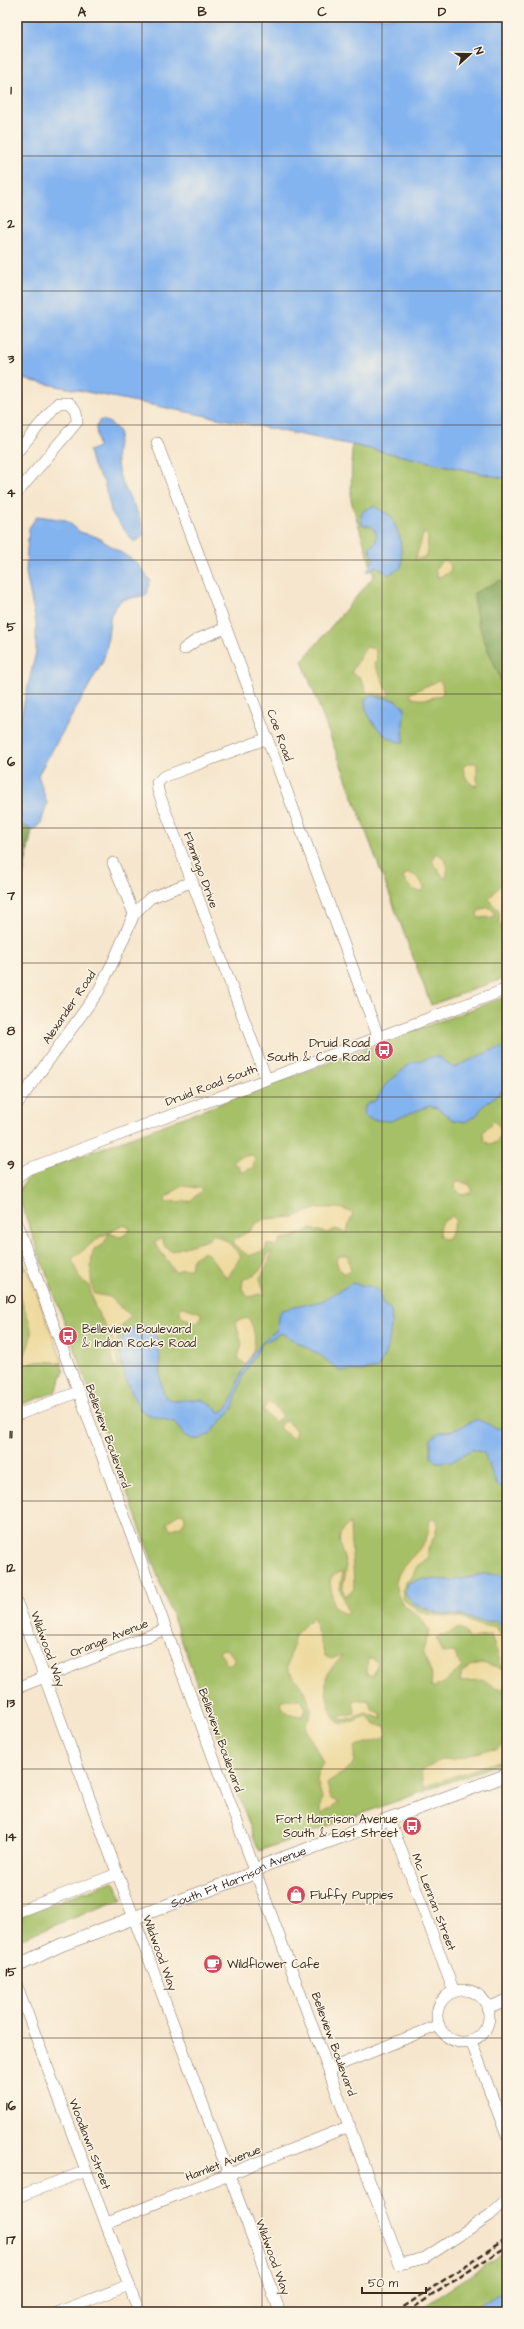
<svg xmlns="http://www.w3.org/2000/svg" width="524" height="2329" font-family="'Architects Daughter',sans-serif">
  <rect width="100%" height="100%" fill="#fcf5e5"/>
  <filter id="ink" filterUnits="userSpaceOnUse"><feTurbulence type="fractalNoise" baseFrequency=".025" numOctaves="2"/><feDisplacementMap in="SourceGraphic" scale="8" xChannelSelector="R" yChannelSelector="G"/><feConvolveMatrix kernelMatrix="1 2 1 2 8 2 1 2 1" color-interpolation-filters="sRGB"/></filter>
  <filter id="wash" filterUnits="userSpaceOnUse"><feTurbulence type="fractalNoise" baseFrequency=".012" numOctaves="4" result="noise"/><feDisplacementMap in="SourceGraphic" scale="16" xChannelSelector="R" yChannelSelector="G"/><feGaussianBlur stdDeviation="0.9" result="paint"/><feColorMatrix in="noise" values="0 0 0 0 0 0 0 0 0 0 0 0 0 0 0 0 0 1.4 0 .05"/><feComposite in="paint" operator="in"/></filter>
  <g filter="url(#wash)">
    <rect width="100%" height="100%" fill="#f6e6cd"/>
    <!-- green -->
    <g fill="#a6c067" stroke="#707542">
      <polygon points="352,445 507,479 507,977 431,1005 302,661 374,576 351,500"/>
      <polygon points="507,996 507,1761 259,1851 17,1193 30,1175"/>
      <polygon points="17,1245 64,1371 55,1392 17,1406"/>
      <polygon points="113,1881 116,1884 122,1899 17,1940 17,1917"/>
      <polygon points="507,2250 507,2288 470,2312 416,2312"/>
    </g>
    <!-- forest -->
    <g fill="#84a65c" stroke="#60683d">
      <path d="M501,580L507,597V698C497,663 474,631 474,593Z"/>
      <polygon points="17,822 32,830 17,905"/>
    </g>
    <!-- sand -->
    <g fill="#eeda9e" stroke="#94825e">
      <polygon points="424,532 428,537 427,556 415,560"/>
      <polygon points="444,560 450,564 451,569 447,574 438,577 435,569"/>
      <polygon points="366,647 375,649 377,660 374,663 390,696 367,693 360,677 351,673"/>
      <path d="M439,681L442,684L443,693L441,695C433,698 414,703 410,694C412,692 437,681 439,681Z"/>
      <path d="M469,763H475L477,765V786C468,785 464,775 463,767Z"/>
      <polygon points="435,853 442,856 448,867 446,878 444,878 432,861"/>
      <path d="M408,873C415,874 422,881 424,888L422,891C414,892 406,885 403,877Z"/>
      <path d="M500,885L507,889V931L499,922C500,904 498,913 489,899Z"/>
      <polygon points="488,907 494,911 494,917 478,918 477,912"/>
      <polygon points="494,1121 500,1127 501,1135 497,1142 489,1144 484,1140 483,1132"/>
      <polygon points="252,1155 255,1158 253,1167 244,1172 240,1171 239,1166 233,1163 238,1157"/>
      <polygon points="459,1181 470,1185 472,1190 470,1193 462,1195 455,1189 454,1184"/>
      <polygon points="182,1186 199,1188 202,1190 190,1201 165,1202 166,1197"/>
      <path d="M318,1208C330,1208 343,1206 353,1214L346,1233L336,1229L328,1233L310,1229L293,1237L281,1239L276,1246L267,1244L265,1250L249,1256L233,1244L235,1239L251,1230L254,1225L264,1219L294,1217Z"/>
      <path d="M452,1216L456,1220L449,1238L443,1239L439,1235C439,1221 442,1223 452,1216Z"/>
      <path d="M124,1225L130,1228L124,1236L119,1237L109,1233L103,1245L94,1249C90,1261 89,1283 95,1294L110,1297L130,1316L118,1331L116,1354L118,1366L115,1368L111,1358L113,1340L95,1307L89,1285L80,1279L72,1259L100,1237Z"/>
      <polygon points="213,1234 227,1241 241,1256 227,1279 209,1255 204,1252 193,1258 191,1269 181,1269 176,1273 154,1242 162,1238 165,1247 171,1251 208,1240"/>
      <path d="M272,1252L266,1268L260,1278L265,1295L259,1294L249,1297L242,1289L243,1280C261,1270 259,1276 268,1254Z"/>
      <polygon points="339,1256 348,1256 351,1272 344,1273 339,1269 336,1260"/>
      <path d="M27,1268L63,1363C46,1362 42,1359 27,1365L24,1362C24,1351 33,1341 31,1329C28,1309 13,1293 19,1272Z"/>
      <polygon points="184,1307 201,1313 201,1318 197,1322 183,1318 180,1313 180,1308"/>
      <path d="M248,1318C258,1331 256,1352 246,1365L238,1358L242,1344L235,1321Z"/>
      <polygon points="270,1402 283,1416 275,1422 263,1411 266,1404"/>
      <polygon points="286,1421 296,1430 295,1435 292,1438 280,1429 280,1424"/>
      <polygon points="179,1513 184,1514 185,1520 181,1526 170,1530 167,1523"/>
      <path d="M435,1519L438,1522L435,1536L428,1548V1558L417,1566L412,1577L406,1582L402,1591L404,1600L419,1611L426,1614L461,1618L483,1627L496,1626L507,1648V1670L502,1666L491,1635L469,1639L464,1630L459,1628L436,1638L442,1653L454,1652L462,1667L444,1683L434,1687L431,1686L432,1675L423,1651L429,1631C426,1627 424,1622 420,1618C415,1612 406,1608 402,1602C381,1572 420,1558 427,1536C429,1531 429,1525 430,1520Z"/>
      <path d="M350,1523C350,1545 354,1566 354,1589L345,1596C340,1586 346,1578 346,1569C346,1550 329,1539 350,1523Z"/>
      <polygon points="343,1571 340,1589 348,1613 345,1614 334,1607 330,1582 332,1576"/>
      <path d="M313,1617L325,1656L331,1659L342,1655C340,1661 331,1667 327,1674C323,1683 329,1720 340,1723C350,1725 358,1718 367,1716L374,1724L385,1726L387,1734L384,1738L356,1746C352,1751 356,1759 352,1765C345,1775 334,1775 327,1784L331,1798L339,1803L322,1814L320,1808L322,1798L317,1780L319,1769L323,1763L306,1729C305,1721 310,1719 311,1711C312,1698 294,1678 287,1668L295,1635Z"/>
      <polygon points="223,1649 228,1650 234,1658 233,1664 228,1665 219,1652"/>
      <polygon points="368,1659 373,1659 378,1662 373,1676 366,1673"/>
      <polygon points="481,1663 498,1667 507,1673 506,1688 497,1689 484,1680 460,1681 462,1672 473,1665"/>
      <path d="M301,1699L306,1709L303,1716C293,1715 283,1715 280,1703L283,1701Z"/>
      <polygon points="364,1700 369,1701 372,1710 380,1713 382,1719 366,1713 345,1720 338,1718 337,1717 355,1713 353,1701"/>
      <polygon points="507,1741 507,1758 423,1787 421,1772 442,1759 452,1760 486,1750 497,1749"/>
    </g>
    <!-- water -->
    <g fill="#84b4ef" stroke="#606f86">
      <polygon points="17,17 507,17 507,479 352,445 17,378"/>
      <path d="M100,420C109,421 116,426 120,434C106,483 139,496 144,536L134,542L112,514L104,482L93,466L89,451L98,447L96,427Z"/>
      <polygon points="374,506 391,516 400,538 402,563 401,568 388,575 377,566 367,572 373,559 369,547 376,542 376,532 371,526 362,525 361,515 364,510"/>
      <polygon points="37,516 66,520 80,532 97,537 137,563 150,580 147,595 121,600 111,614 106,651 102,663 38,775 47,803 41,824 32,830 17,822 17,732 36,652 36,623 26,573 27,549 29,528"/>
      <path d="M370,695L395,700L405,708L403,724L404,742C386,744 363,716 365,699Z"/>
      <polygon points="507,1047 507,1087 483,1106 477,1115 465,1122 453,1120 437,1108 429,1106 391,1121 372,1120 365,1116 363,1110 366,1105 376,1100 385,1085 411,1063 434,1056 441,1058 453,1068 492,1050"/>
      <path d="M352,1283L372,1287L380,1292L382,1303L391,1310C393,1330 388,1351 378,1368L362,1371H340L320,1355L281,1333L262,1344L242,1377L233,1408L210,1434L200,1439H192L183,1434L174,1422L146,1414L139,1408C129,1387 104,1339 136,1327C141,1325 148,1326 152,1330C166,1345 154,1379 166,1398C182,1405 209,1391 218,1413C235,1408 233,1391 239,1378C247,1362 261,1339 277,1330L278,1315L282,1310L322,1301Z"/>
      <polygon points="477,1419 496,1428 507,1429 507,1487 497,1486 484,1453 472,1449 452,1462 436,1462 431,1457 431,1439 439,1432 452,1431"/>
      <path d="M483,1574H499L507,1578V1640L500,1624L495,1621L483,1622L463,1616L437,1613L415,1604L405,1595L408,1583C424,1576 439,1581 455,1580C464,1579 474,1575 483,1574Z"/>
      <polygon points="507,2288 507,2312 470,2312"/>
    </g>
  </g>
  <g filter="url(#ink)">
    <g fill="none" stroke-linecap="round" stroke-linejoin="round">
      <defs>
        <g id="minor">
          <polyline points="157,443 378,1036"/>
          <path d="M17,452L58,403H69C76,409 77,413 77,422L17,493"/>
          <polyline points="184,649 198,639 226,628"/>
          <polyline points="113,863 134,914"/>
          <polyline points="266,1078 158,791 157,783 163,777 268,738"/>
          <polyline points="17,1104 98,992 115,958 134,914 150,898 191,882"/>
          <polyline points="17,1177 28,1169 507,989"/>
          <polyline points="17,1225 400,2264 425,2258 490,2215 507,2199"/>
          <polyline points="17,1415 78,1392"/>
          <polyline points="17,1603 280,2312"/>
          <polyline points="17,1688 166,1629"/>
          <polyline points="390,1820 454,1992"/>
          <polyline points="17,1912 117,1874"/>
          <polyline points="17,1986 139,2312"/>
          <circle cx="463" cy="2016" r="26"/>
          <polyline points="487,2008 507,2000"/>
          <polyline points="471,2041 507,2136"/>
          <polyline points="329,2069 439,2025"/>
          <polyline points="17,2197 86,2171"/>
          <polyline points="106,2223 350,2126"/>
          <polyline points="59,2312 129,2285"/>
        </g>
        <g id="major">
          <path id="s1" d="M17,1966L61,1945L249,1875L265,1865L507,1775"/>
        </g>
      </defs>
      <!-- minor casing -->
      <use href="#minor" stroke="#7c6c5b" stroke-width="12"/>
      <!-- major casing -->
      <use href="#major" stroke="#7c6c5b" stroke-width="14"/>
      <!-- minor -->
      <use href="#minor" stroke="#fff" stroke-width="11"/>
      <!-- major -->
      <use href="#major" stroke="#fff" stroke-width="13"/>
      <!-- rail -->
      <g stroke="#3b2a1e" stroke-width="2.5" stroke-dasharray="6 3" stroke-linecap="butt">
        <polyline points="396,2312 507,2238"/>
        <polyline points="407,2312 505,2247"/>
      </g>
    </g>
  </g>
  <!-- grid -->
  <path fill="none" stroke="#3b2a1e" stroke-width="1" stroke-opacity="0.55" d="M142,17V2312M262,17V2312M382,17V2312M17,156H507M17,291H507M17,425H507M17,560H507M17,694H507M17,828H507M17,963H507M17,1097H507M17,1232H507M17,1366H507M17,1501H507M17,1635H507M17,1769H507M17,1904H507M17,2038H507M17,2173H507"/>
  <!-- icons -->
  <defs>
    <symbol id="bus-disc" viewBox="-11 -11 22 22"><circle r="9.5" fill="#d1495b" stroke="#fcf5e5"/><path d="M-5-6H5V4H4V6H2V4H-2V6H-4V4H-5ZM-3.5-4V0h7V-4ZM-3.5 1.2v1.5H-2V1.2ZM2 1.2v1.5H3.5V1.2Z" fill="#fff"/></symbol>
    <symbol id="shop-disc" viewBox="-11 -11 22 22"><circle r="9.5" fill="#d1495b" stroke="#fcf5e5"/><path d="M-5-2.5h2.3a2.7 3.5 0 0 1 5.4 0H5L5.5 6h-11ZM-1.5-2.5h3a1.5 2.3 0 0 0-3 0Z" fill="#fff"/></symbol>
    <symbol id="cafe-disc" viewBox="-11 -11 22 22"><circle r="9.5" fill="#d1495b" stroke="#fcf5e5"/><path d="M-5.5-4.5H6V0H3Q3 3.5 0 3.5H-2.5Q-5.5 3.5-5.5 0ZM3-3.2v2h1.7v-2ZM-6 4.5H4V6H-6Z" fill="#fff"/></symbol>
  </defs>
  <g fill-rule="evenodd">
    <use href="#bus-disc" x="373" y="1039" width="22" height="22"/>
    <use href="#bus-disc" x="57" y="1325" width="22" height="22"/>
    <use href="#bus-disc" x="401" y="1815" width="22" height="22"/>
    <use href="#shop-disc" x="285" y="1884" width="22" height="22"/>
    <use href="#cafe-disc" x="202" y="1953" width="22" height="22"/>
  </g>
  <g text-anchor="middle" stroke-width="3" stroke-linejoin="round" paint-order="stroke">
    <!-- street labels -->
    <g font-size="12" fill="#3b2a1e" stroke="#fcf5e5">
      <text transform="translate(280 735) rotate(70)" y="4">Coe Road</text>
      <text transform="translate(201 870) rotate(70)" y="4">Flamingo Drive</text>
      <text transform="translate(69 1007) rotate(-56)" y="4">Alexander Road</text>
      <text transform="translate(211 1085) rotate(-21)" y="4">Druid Road South</text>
      <text transform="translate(108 1436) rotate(70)" y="4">Belleview Boulevard</text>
      <text transform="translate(109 1638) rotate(-22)" y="4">Orange Avenue</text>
      <text transform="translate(48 1649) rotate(70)" y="4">Wildwood Way</text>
      <text transform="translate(221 1740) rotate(70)" y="4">Belleview Boulevard</text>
      <text dy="4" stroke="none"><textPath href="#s1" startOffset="239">South Ft Harrison Avenue</textPath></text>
      <text transform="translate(434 1902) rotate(69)" y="4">Mc Lennan Street</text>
      <text transform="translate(160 1953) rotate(70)" y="4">Wildwood Way</text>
      <text transform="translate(334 2044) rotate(70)" y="4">Belleview Boulevard</text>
      <text transform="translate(90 2144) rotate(69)" y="4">Woodlawn Street</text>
      <text transform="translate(223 2163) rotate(-21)" y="4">Hamlet Avenue</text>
      <text transform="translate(273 2257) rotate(70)" y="4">Wildwood Way</text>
    </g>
    <!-- poi labels -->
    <g font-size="12" fill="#3b2a1e" stroke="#fcf5e5" text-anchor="start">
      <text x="370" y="1047" text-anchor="end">Druid Road<tspan x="370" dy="14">South &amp; Coe Road</tspan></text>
      <text x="82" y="1333">Belleview Boulevard<tspan x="82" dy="14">&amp; Indian Rocks Road</tspan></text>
      <text x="398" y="1823" text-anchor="end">Fort Harrison Avenue<tspan x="398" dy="14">South &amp; East Street</tspan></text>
      <text x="310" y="1899">Fluffy Puppies</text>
      <text x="227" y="1968">Wildflower Cafe</text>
    </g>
  </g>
  <!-- margin -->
  <rect width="524" height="2329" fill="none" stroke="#fcf5e5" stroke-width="44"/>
  <!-- north arrow -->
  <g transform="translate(470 54) rotate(69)" stroke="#fcf5e5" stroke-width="3" paint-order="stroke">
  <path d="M0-3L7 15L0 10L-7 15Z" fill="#3b2a1e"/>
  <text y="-6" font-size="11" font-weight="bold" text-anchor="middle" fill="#3b2a1e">N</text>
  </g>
  <!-- scale -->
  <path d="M362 2287v6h64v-6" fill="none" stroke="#3b2a1e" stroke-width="2"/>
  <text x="368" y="2287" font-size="12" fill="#3b2a1e" stroke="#fcf5e5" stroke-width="3" paint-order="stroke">50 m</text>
  <rect x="22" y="22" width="480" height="2285" fill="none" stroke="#3b2a1e" stroke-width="1.5"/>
  <g font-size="13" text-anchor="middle" font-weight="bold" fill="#3b2a1e">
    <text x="82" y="16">A</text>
    <text x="202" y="16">B</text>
    <text x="322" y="16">C</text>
    <text x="442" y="16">D</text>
    <text x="11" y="94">1</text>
    <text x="11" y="228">2</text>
    <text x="11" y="363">3</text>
    <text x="11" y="497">4</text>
    <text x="11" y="631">5</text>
    <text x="11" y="766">6</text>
    <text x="11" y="900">7</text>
    <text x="11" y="1035">8</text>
    <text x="11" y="1169">9</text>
    <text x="11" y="1303">10</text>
    <text x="11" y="1438">11</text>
    <text x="11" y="1572">12</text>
    <text x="11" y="1707">13</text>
    <text x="11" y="1841">14</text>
    <text x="11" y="1976">15</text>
    <text x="11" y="2110">16</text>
    <text x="11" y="2244">17</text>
  </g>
</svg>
